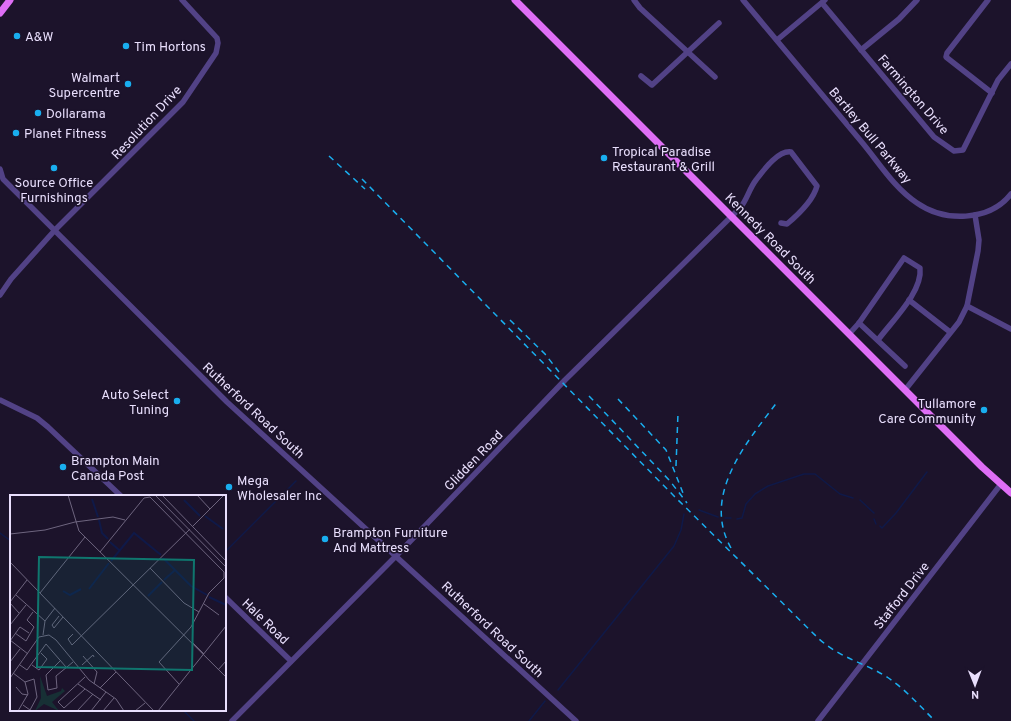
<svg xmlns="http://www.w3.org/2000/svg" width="1011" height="721" font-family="Overpass,sans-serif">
  <rect width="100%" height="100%" fill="#1c132b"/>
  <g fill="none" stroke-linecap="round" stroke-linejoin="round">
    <!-- stream -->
    <g stroke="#0f1948" stroke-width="1.5">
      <polyline points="860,500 874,513"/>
      <polyline points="699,510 718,517"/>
      <polyline points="725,518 731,518"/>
      <polyline points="737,519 742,518 746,504 755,494 768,486 804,474 815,474 840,494 853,498"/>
      <polyline points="874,519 876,524"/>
      <polyline points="880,526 882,528 896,513 927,472"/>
      <polyline points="0,533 11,541"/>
      <polyline points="225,552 296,481"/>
      <polyline points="558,690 674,546 681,530 684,514"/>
      <polyline points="183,710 194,721"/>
      <polyline points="529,721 545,701"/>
    </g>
    <!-- minor -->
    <g stroke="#524286" stroke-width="5.5">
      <polyline points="634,0 640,8 715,77"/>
      <path d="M743,0C782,46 821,93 860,140C878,161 893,187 917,203C944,222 989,222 1011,194"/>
      <polyline points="988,0 947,53 946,57 992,93"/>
      <polyline points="822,3 934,137 954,151 963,150 998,80 1011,64"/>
      <polyline points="777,40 825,0"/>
      <polyline points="861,50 899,19 917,0"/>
      <polyline points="641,76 652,85 719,23"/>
      <polyline points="0,169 3,179 227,402 576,721"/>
      <polyline points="0,295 11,279 55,230 183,102 216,53 218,43 217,38 182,0"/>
      <polyline points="909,300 950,332"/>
      <polyline points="967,306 1011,329"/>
      <polyline points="859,323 905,366"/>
      <path d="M850,333L859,323L904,258L920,268C923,292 891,322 878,340"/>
      <polyline points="905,390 959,322 967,306 978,251 979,240 975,215"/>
      <polyline points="0,400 37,418 48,427 121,496"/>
      <polyline points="225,597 291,661"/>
      <path d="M232,721L397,555L565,380L740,208C747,200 749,189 756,180C763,171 778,150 791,152L817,186C813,201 799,214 787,224L781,223"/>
      <polyline points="818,721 1001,484"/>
    </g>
    <!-- major -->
    <g stroke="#de6ef5" stroke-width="7">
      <polyline points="515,0 982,467 1011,493"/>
      <polyline points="0,13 10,0"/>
    </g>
    <!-- rail -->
    <g stroke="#19aeef" stroke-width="1.5" stroke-dasharray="6 5" stroke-linecap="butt">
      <polyline points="329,156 365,189"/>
      <path d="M362,179L674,496L819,639C842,659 863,662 887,677C905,689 920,706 935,721"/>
      <polyline points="510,320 545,354 559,372"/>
      <polyline points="589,396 670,481 687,503"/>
      <polyline points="618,399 666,450 683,493"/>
      <polyline points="676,466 678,413"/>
      <path d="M731,548C701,495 747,442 778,401"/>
    </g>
  </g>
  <!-- markers -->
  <g fill="#19aeef" stroke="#1c132b" stroke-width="1.5">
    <circle cx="17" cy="36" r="4"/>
    <circle cx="126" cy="46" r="4"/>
    <circle cx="128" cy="84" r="4"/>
    <circle cx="38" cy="113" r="4"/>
    <circle cx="16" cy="133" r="4"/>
    <circle cx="604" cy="158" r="4"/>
    <circle cx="54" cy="168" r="4"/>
    <circle cx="177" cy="401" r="4"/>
    <circle cx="984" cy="410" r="4"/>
    <circle cx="63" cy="467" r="4"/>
    <circle cx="229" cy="487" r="4"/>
    <circle cx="325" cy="539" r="4"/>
  </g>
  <g text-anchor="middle" stroke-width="3.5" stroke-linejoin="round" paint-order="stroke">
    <!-- poi labels -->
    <g font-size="13" fill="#e9dffd" stroke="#1c132b" text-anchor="start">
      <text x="25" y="41">A&amp;W</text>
      <text x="134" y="51">Tim Hortons</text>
      <text x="120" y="82" text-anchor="end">Walmart<tspan x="120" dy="15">Supercentre</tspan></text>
      <text x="46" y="118">Dollarama</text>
      <text x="24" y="138">Planet Fitness</text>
      <text x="612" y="156">Tropical Paradise<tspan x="612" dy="15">Restaurant &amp; Grill</tspan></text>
      <text x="54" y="187" text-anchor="middle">Source Office<tspan x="54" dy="15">Furnishings</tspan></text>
      <text x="169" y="399" text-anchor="end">Auto Select<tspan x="169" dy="15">Tuning</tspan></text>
      <text x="976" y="408" text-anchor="end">Tullamore<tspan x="976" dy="15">Care Community</tspan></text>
      <text x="71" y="465">Brampton Main<tspan x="71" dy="15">Canada Post</tspan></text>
      <text x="237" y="485">Mega<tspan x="237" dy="15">Wholesaler Inc</tspan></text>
      <text x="333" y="537">Brampton Furniture<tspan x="333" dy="15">And Mattress</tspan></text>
    </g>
    <!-- street labels -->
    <g font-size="13" fill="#e9dffd" stroke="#1c132b">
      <text transform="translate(914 94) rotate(49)" y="5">Farmington Drive</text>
      <text transform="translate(146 122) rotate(-47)" y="5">Resolution Drive</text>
      <text transform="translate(871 135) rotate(50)" y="5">Bartley Bull Parkway</text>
      <text transform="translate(771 238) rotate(45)" y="5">Kennedy Road South</text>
      <text transform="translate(254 410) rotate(43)" y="5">Rutherford Road South</text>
      <text transform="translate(473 460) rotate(-46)" y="5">Glidden Road</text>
      <text transform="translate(901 595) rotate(-52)" y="5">Stafford Drive</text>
      <text transform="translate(266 621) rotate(44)" y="5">Hale Road</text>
      <text transform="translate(493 629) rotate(43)" y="5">Rutherford Road South</text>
    </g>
  </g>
  <!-- overview -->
  <g transform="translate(10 495)">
    <rect width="216" height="216" fill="#1c132b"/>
    <path d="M30,181L37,201L51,196L52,193L55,196L42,207L49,216L34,209L25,216L31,203Z" fill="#173035"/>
    <path fill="none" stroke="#0f1948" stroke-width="2" d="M82,4L88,22M174,5L190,21M195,21L213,34M89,25L92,38L98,44M100,47L109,55M153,63L181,91L197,100M101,66L124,38L151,60M154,85L165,75M79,94L99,68M53,96L60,100L71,94M138,101L152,87M199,102L216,110"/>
    <path fill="none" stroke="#6e657f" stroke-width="1" d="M58,0L69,36L216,182M145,0L216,72M152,0L216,66M187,0L200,14M183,31L214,0M0,39L35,35L65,27L103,22L115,25M90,57L134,3L140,2L214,77V83L199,98L181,132L149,167L169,189M0,67L144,216M140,73L174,108L189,117M30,98L75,42M6,100L35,126M0,107L17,85M0,108L9,118M194,109L209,120M49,121L42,130L44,133L53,122M0,130L16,110M5,138L16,146L24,132L17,125L23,117M63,139L58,144L62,150L180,34M33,140L35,126L45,113M0,145L18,159M0,146L10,132L19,138M183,148L194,159M73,161L87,177L84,189M51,165L36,180L38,195L47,193L46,181L63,167M0,167L10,154M10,170L17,175L36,149L56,172M22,170L29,175L37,164L31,158M72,170L83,160L84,162M208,175L216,166M3,178L15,187L18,199L8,216M75,182L48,207L54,213L75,194M0,183L29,142L39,140L46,145L79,185L106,204L114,216M68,189L91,205M6,192L12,199L18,200M90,193L106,177M13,210L20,215L27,202L24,184L15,187M67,216L83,199M81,216L96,197M93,216L104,203M125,216L135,208M148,216L216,131"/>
    <path fill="#0f766e" fill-opacity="0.15" stroke="#0f766e" stroke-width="2" d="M29,62L184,65L182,175L27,172Z"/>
    <rect width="216" height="216" fill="none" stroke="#e9dffd" stroke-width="2"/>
  </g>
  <!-- north arrow -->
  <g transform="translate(975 685) rotate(179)" stroke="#1c132b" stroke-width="3" paint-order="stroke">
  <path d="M0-3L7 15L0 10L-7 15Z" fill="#e9dffd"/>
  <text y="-6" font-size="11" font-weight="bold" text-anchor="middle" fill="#e9dffd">N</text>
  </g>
</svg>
